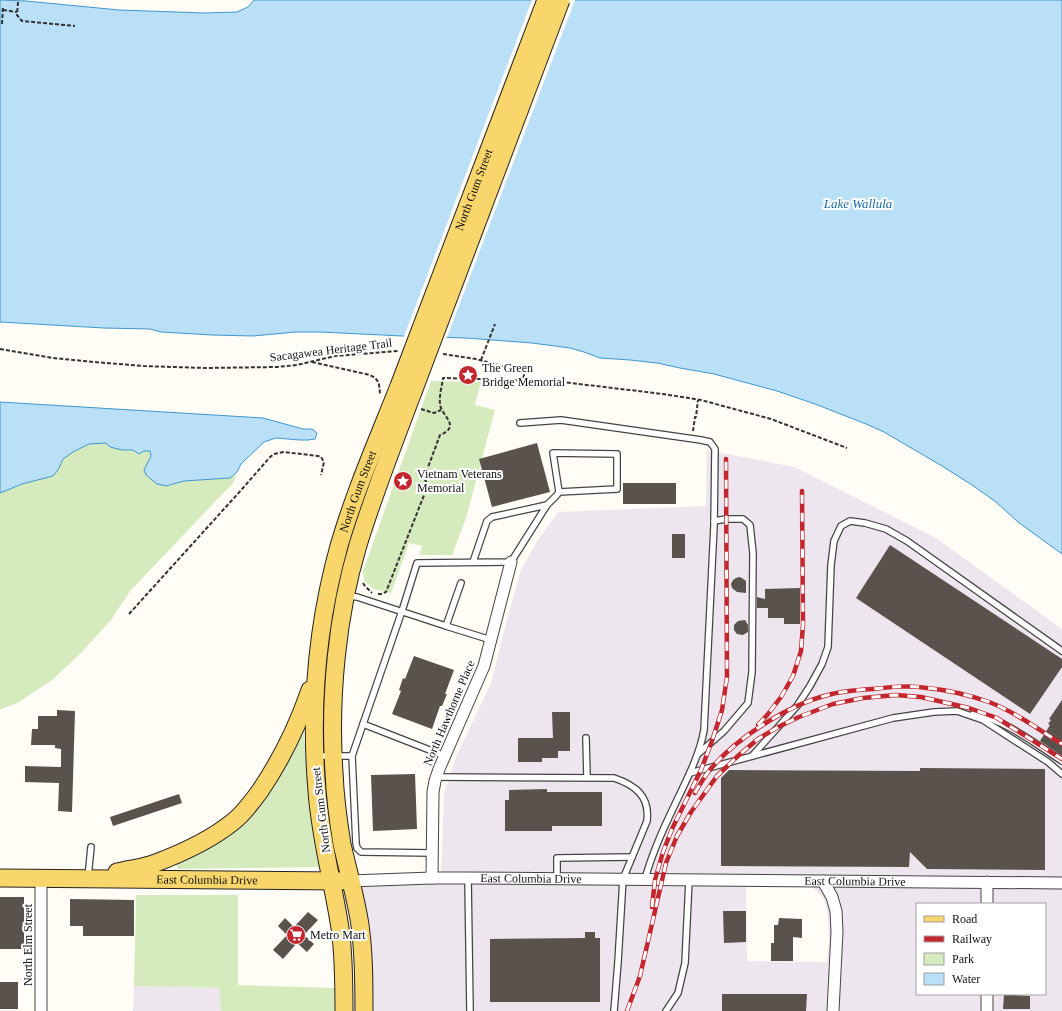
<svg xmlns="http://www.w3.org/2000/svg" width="1062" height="1011" font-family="Georgia,serif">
  <rect width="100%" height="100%" fill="#fffdf5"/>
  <!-- industrial -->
  <g fill="#eee6ef" fill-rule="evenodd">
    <path d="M707,450L795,467L936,538L1062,629V1011H354V967L350,905L348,882L441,878L444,794L456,757L491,683L508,616L521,570L536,543L558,512L706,506ZM746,887H812L817,891L824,899L828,916L829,943L827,962L747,961ZM917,904H1045V994H917Z"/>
    <polygon points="134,986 221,988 221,1011 133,1011"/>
  </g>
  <!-- green -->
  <g fill="#d5ebbd">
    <polygon points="431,381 481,382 475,405 495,410 466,518 452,555 419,555 422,546 409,543 391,593 374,589 364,581 363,571"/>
    <polygon points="106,443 122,450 150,451 151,456 166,486 184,481 230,478 237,472 233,483 130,591 111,620 79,655 52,680 19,702 0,710 0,493 58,470 63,459 73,452 89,444"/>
    <polygon points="303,726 308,784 320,867 178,869 176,862 220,837"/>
    <polygon points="136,895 238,895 238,985 335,988 335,1011 221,1011 220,988 134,986"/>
  </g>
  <!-- water -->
  <g fill="#b9e0f7" stroke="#3f96cf">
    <polygon points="0,0 26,1 119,10 205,13 237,12 248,7 254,0 1062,0 1062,554 1018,522 996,502 972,485 942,466 884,432 866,424 815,404 777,391 714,374 680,368 657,363 630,360 600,358 584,352 570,348 532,343 466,338 402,336 320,332 296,332 253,336 212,335 161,332 150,329 104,328 0,322"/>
    <polygon points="0,402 263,418 303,429 312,429 317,433 315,439 308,440 299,440 276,438 264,442 241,464 237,472 230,478 184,481 166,486 157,484 146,475 144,470 151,456 150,451 144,451 139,454 133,450 122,450 110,447 106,443 89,444 73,452 63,459 58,470 53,476 22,484 0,493"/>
  </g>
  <!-- pier -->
  <polygon fill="#fffdf5" points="532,0 575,0 446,340 403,339"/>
  <!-- building -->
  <g fill="#5a524d">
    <polygon points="537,443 550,492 492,507 479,459"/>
    <rect x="623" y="483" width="53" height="21"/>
    <rect x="672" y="534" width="13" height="24"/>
    <polygon points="890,545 1062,659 1062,667 1030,714 856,598"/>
    <polygon points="739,577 742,578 746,581 746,593 737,592 732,588 731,584 733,580 736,578"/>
    <polygon points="800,588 800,624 784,624 784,618 768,618 768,608 757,608 757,597 765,599 765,589"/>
    <polygon points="745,620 748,625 748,632 743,635 737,634 734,630 734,625 738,621"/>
    <polygon points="414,656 454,670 445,694 447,694 442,706 440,706 432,729 392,714 401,691 399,690 403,678 405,679"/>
    <polygon points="1062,700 1062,756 1040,741 1050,725 1048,724 1051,720 1049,719"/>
    <polygon points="57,710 75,711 72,812 58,811 59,783 25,782 25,766 61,767 61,749 55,748 55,745 31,745 32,729 38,729 38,716 57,716"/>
    <polygon points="552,712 570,712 570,751 558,751 558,758 542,758 542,762 518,762 518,738 553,738"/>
    <polygon points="920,768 1045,769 1045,870 927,869 910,852 909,867 721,866 721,778 729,770 920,771"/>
    <polygon points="415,774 417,829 373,831 371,775"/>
    <polygon points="547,789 547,792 602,792 602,826 552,826 552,831 505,831 505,800 509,800 509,790"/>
    <polygon points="179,794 182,803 113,826 110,817"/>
    <rect x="0" y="897" width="24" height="52"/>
    <polygon points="70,899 134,900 134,936 83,936 83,926 70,926"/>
    <polygon points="723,911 746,911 746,942 724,943"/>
    <polygon points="308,912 318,920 304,935 314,944 307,952 297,943 283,959 273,950 287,935 278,926 285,918 294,927"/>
    <polygon points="779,918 802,919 802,938 793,937 793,961 771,961 771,943 774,943 774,925 778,925"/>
    <polygon points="585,932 595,932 595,938 600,938 600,1002 490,1002 490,939 585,938"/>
    <rect x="0" y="982" width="18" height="27"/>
    <polygon points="722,994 807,994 806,1011 722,1011"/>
    <polygon points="1004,994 1013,994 1012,995 1030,996 1030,1009 1003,1009"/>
  </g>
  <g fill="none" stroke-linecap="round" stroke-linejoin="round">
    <defs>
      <g id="service">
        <path d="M520,423L561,420L701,440L710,442L715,449L714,526L704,730C700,753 689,775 679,796C666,823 653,850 645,879"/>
        <polyline points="547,505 557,495 559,492 553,453 617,454 617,489 559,492"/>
        <polyline points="348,596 357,597 446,626 461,583"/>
        <polyline points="446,626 491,640"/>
        <path d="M973,714C1004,719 1036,744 1062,761"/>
        <polyline points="363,724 445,756"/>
        <polyline points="586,738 587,777"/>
        <polyline points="698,754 724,731 748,703 752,672 753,553 750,525 743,519 726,519 714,521"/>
        <polyline points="317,756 352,756"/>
        <polyline points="752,756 797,706 810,686 822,664 828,647 831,565 834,541 841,526 850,521 865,523 886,529 907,541 1062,651"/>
        <polyline points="690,773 893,718 934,712 957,711 983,720 1048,762 1062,774"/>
        <path d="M436,777L614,778C635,785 650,796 647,821L623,879L618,962L614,1011"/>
        <polyline points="433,853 361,852 357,848 356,843 352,756 402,611 417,563 511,562 547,505 492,517 487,521 473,562"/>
        <polyline points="88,877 91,847"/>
        <polyline points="468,878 470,1011"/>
        <polyline points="557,879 557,858 632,857"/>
        <polyline points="666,1011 678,993 685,963 689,880"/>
      </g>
      <g id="minor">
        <polyline points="432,878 433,792 435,781 439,769 484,666 511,562"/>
        <polyline points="41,879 41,1011"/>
        <path id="s1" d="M350,881L432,878H468L1062,883"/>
        <polyline points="823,881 832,897 836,911 837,932 833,1011"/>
        <polyline points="987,904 987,882"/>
        <polyline points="987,1011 987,994"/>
      </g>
      <g id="primary">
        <path d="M117,872C129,869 142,868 153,864C180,854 211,840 234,821C244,813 252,802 260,791C281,760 298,725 310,690"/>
        <path id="s2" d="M0,878L342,881"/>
        <path id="s3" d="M344,1011C344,983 344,955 340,928C333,882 320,837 317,791C310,709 317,625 339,546C355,491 378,439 399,386"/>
        <path d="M364,1011C364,982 364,954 360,925C356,898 348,871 342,844C338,820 335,796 334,772C329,698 337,615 358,545C374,493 394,442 413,392"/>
      </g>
    </defs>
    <!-- service casing -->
    <use href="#service" stroke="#444" stroke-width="8"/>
    <!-- minor casing -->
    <use href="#minor" stroke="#444" stroke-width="13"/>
    <!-- primary casing -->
    <use href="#primary" stroke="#222" stroke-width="19"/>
    <!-- path -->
    <g stroke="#333" stroke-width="2" stroke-dasharray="4 2" stroke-linecap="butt">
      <polyline points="18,2 17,15 22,21 75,26"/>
      <polyline points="3,10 17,12"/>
      <polyline points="2,24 3,6"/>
      <polyline points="0,349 53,358 94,362 143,366 205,368 277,367 297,365 335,356 398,351"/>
      <polyline points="443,354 476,359 520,371 524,375 523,379 522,380"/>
      <polyline points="481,360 495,324"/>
      <path d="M312,362L370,375C380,380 379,384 380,394"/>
      <polyline points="421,409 434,413 441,410"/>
      <polyline points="693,431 695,417 696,417 698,400"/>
      <polyline points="363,583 365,586 372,593"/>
      <path d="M378,594H381L386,592L428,485L424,478L440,435C462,426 441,416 440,404C439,395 442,386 443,378L554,381L663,394L701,400L771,419L847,448"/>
      <polyline points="129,614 243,488 270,457 274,454 284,452 318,456 321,457 324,462 321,475"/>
    </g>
    <!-- service -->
    <use href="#service" stroke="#fff" stroke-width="5.5"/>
    <!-- minor -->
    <use href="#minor" stroke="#fff" stroke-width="11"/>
    <!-- primary -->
    <use href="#primary" stroke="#f9d66b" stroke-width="17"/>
    <defs>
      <g id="rail">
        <polyline points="758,725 768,714 781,697 793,676 801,651 803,625 802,491"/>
        <path d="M695,793C698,787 702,781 706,775C731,741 787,705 828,695C842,691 858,690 873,689C891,687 909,685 927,688C947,690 969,695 989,702C1015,712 1038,729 1062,744"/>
        <polyline points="652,907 655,880 663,852 672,829 701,770 712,741 722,710 727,677 726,459"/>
        <polyline points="627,1011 640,976 666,863 677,836 691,812 717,776 739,755 758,739 778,727 799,717 833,704 863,698 896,695 921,697 969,708 997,718 1062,759"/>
      </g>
    </defs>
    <!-- rail casing -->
    <use href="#rail" stroke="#c4262e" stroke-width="4.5"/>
    <!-- rail -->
    <use href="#rail" stroke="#fff" stroke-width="3" stroke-dasharray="9" stroke-linecap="butt"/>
    <defs>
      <g id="primary-bridge">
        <path id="s4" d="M399,386L546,0"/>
        <polyline points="413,392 561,0"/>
      </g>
    </defs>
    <!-- primary-bridge casing -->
    <use href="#primary-bridge" stroke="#222" stroke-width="19" stroke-linecap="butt"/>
    <!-- primary-bridge -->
    <use href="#primary-bridge" stroke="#f9d66b" stroke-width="17"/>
  </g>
  <!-- icons -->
  <defs>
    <symbol id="sight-disc" viewBox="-11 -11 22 22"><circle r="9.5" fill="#c4262e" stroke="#fff"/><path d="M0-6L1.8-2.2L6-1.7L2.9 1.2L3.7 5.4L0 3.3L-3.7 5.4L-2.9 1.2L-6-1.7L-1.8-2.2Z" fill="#fff"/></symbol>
    <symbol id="supermarket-disc" viewBox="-11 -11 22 22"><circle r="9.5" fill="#c4262e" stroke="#fff"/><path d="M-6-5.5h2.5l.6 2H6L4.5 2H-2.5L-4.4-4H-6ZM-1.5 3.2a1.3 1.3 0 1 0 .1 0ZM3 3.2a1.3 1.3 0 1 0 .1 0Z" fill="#fff"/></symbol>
  </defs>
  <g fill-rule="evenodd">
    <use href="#sight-disc" x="457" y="364" width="22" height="22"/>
    <use href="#sight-disc" x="392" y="470" width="22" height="22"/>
    <use href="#supermarket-disc" x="285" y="924" width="22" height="22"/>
  </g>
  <g text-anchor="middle" stroke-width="4" stroke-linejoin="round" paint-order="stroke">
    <!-- street labels -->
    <g font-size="12" fill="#111" stroke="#fff">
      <text dy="4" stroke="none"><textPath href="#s4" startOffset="210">North Gum Street</textPath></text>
      <text transform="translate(331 350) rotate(-7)" y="4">Sacagawea Heritage Trail</text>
      <text dy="4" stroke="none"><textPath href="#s3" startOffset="527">North Gum Street</textPath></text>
      <text transform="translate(449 713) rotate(-67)" y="4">North Hawthorne Place</text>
      <text transform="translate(321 810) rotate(-97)" y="4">North Gum Street</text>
      <text dy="4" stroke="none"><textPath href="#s1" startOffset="181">East Columbia Drive</textPath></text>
      <text dy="4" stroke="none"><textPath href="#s2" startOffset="207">East Columbia Drive</textPath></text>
      <text dy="4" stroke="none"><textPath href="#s1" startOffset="505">East Columbia Drive</textPath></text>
      <text transform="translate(28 945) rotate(-90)" y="4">North Elm Street</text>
    </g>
    <!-- poi labels -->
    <g font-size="12" fill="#111" stroke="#fff" text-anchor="start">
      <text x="482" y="372">The Green<tspan x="482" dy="14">Bridge Memorial</tspan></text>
      <text x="417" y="478">Vietnam Veterans<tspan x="417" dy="14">Memorial</tspan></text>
      <text x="310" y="939">Metro Mart</text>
    </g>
    <!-- water labels -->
    <g font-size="13" font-style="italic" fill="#1768a6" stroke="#fff">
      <text x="858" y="208">Lake Wallula</text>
    </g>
  </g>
  <!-- legend -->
  <rect x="916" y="903" width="130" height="92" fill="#ffffff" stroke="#a0a0a0"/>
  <rect x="924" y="916" width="20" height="6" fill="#f9d66b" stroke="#a0a0a0"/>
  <text x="952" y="923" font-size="12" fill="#111111">Road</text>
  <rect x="924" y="936" width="20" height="6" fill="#c4262e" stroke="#a0a0a0"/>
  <text x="952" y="943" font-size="12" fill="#111111">Railway</text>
  <rect x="924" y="953" width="20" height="12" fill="#d5ebbd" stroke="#a0a0a0"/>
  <text x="952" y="963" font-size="12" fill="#111111">Park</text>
  <rect x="924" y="973" width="20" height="12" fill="#b9e0f7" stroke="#a0a0a0"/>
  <text x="952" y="983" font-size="12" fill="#111111">Water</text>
</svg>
